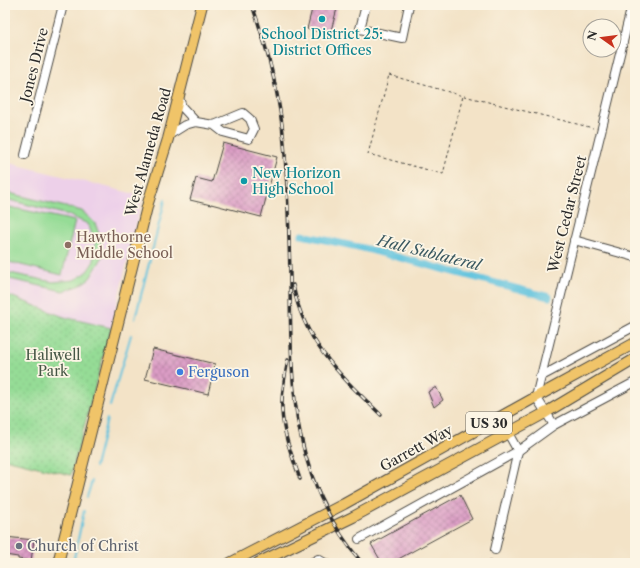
<svg xmlns="http://www.w3.org/2000/svg" width="640" height="568" font-family="'Libre Caslon Text',serif">
  <defs>
    <pattern id="park-dots" width="8" height="8" patternUnits="userSpaceOnUse"><rect width="8" height="8" fill="#95dc96"/><path d="M2 2h.1M6 6h.1" fill="none" stroke="#81bd81" stroke-width="1.8" stroke-linecap="round"/></pattern>
    <pattern id="building-cross-hatch" width="8" height="8" patternUnits="userSpaceOnUse"><rect width="8" height="8" fill="#db9cc5"/><path d="M0 0l8 8M0 8l8-8" fill="none" stroke="#b27fa0"/></pattern>
  </defs>
  <rect width="100%" height="100%" fill="#fcf5e5"/>
  <filter id="ink" filterUnits="userSpaceOnUse"><feTurbulence type="fractalNoise" baseFrequency=".025" numOctaves="2"/><feDisplacementMap in="SourceGraphic" scale="8" xChannelSelector="R" yChannelSelector="G"/><feConvolveMatrix kernelMatrix="1 2 1 2 8 2 1 2 1" color-interpolation-filters="sRGB"/></filter>
  <filter id="wash" filterUnits="userSpaceOnUse"><feTurbulence type="fractalNoise" baseFrequency=".012" numOctaves="4" result="noise"/><feDisplacementMap in="SourceGraphic" scale="16" xChannelSelector="R" yChannelSelector="G"/><feGaussianBlur stdDeviation="0.9" result="paint"/><feColorMatrix in="noise" values="0 0 0 0 0 0 0 0 0 0 0 0 0 0 0 0 0 1.4 0 .05"/><feComposite in="paint" operator="in"/></filter>
  <g filter="url(#wash)">
    <rect width="100%" height="100%" fill="#f3e3c7"/>
    <!-- built -->
    <polygon fill="#edd0e9" points="5,162 143,196 111,328 64,317 5,294"/>
    <!-- green -->
    <g fill="#95dc96" stroke="#608460">
      <polygon points="5,192 82,211 95,223 101,239 102,258 90,278 79,286 63,291 5,278 5,272 53,282 74,280 86,273 94,261 95,242 88,224 68,215 5,199"/>
      <polygon points="5,206 75,221 62,275 5,261"/>
    </g>
    <!-- park -->
    <polygon fill="url(#park-dots)" stroke="#608460" points="5,294 64,317 111,328 71,475 5,459"/>
    <g fill="none" stroke-linecap="round" stroke-linejoin="round">
      <!-- stream -->
      <g stroke="#60c3de" stroke-width="2">
        <polyline points="135,319 165,200"/>
        <polyline points="110,406 131,335"/>
        <polyline points="95,467 107,419"/>
        <polyline points="87,497 92,481"/>
        <polyline points="73,563 84,511"/>
      </g>
      <!-- canal -->
      <polyline stroke="#60c3de" stroke-width="7" points="302,235 363,248 549,297"/>
    </g>
    <g id="blocks">
      <!-- building -->
      <g fill="url(#building-cross-hatch)">
        <polygon points="313,5 338,5 330,34 307,29"/>
        <polygon points="223,143 277,157 261,217 211,204 211,205 190,200 196,178 212,182"/>
        <polygon points="153,349 215,364 208,394 145,379"/>
        <polygon points="436,387 443,400 434,407 428,392"/>
        <polygon points="460,495 472,519 391,563 382,563 371,544"/>
        <polygon points="5,537 34,540 31,561 18,559 18,557 5,555"/>
      </g>
    </g>
  </g>
  <g filter="url(#ink)">
    <use href="#blocks" fill-opacity="0" stroke="#494742" stroke-width="1"/>
    <g fill="none" stroke-linecap="round" stroke-linejoin="round">
      <defs>
        <g id="minor">
          <polyline points="366,5 360,29 402,38 409,5"/>
          <polyline points="179,98 182,107 196,122"/>
          <polyline points="169,135 185,125 196,122 214,125 223,132 249,139 254,129 250,119 243,113 214,125"/>
          <polyline points="25,155 63,5"/>
          <polyline points="574,240 635,257"/>
          <polyline points="540,377 635,326"/>
          <polyline points="554,425 536,397 632,5"/>
          <polyline points="359,539 518,451 554,425 635,382"/>
          <polyline points="495,550 518,451 508,433"/>
          <polyline points="311,563 318,559 325,563"/>
        </g>
        <g id="major">
          <polyline points="58,563 148,203 168,139 202,5"/>
          <polyline points="230,563 344,504 536,397 635,343"/>
          <polyline points="258,563 353,517 545,413 635,359"/>
        </g>
      </defs>
      <!-- minor casing -->
      <use href="#minor" stroke="#494742" stroke-width="10"/>
      <!-- major casing -->
      <use href="#major" stroke="#494742" stroke-width="12"/>
      <!-- path -->
      <g stroke="#494742" stroke-width="1" stroke-dasharray="3 3" stroke-linecap="butt">
        <polygon points="389,75 463,96 443,174 368,154"/>
        <polyline points="464,96 593,128"/>
        <polyline points="489,563 491,558"/>
      </g>
      <!-- minor -->
      <use href="#minor" stroke="#fff" stroke-width="8"/>
      <!-- major -->
      <use href="#major" stroke="#f0c469" stroke-width="10"/>
      <defs>
        <g id="rail">
          <path d="M252,5C268,50 280,96 284,143C288,187 289,232 290,276C291,384 289,476 362,563"/>
          <path d="M293,285C304,343 341,376 381,415"/>
          <path d="M288,360C285,376 281,393 282,410C283,434 292,456 300,479"/>
        </g>
      </defs>
      <!-- rail casing -->
      <use href="#rail" stroke="#2b2b2b" stroke-width="3.5"/>
      <!-- rail -->
      <use href="#rail" stroke="#fcf5e5" stroke-width="2" stroke-dasharray="6" stroke-linecap="butt"/>
    </g>
  </g>
  <!-- markers -->
  <g fill="#0f9aa8" stroke="#fcf5e5" stroke-width="1.5">
    <circle cx="322" cy="19" r="4"/>
    <circle cx="244" cy="181" r="4"/>
  </g>
  <circle fill="#8d6e63" stroke="#fcf5e5" stroke-width="1.5" cx="68" cy="245" r="4"/>
  <circle fill="#3f7fe0" stroke="#fcf5e5" stroke-width="1.5" cx="180" cy="372" r="4"/>
  <circle fill="#6b7280" stroke="#fcf5e5" stroke-width="1.5" cx="19" cy="546" r="4"/>
  <g text-anchor="middle" stroke-width="3.5" stroke-linejoin="round" paint-order="stroke">
    <!-- shield labels -->
    <rect fill="#fcf5e5" stroke="#6a6863" stroke-width="1" x="466" y="412" width="46" height="22" rx="3"/>
    <g font-size="13" font-weight="bold" fill="#2b2b2b">
      <text x="489" y="428">US 30</text>
    </g>
    <!-- culture labels -->
    <g font-size="14" fill="#0d838f" stroke="#fcf5e5">
      <text x="322" y="39">School District 25:<tspan x="322" dy="16">District Offices</tspan></text>
      <text x="252" y="178" text-anchor="start">New Horizon<tspan x="252" dy="16">High School</tspan></text>
    </g>
    <!-- street labels -->
    <g font-size="14" fill="#2b2b2b" stroke="#fcf5e5">
      <text transform="translate(34 65) rotate(-76)" y="5">Jones Drive</text>
      <text transform="translate(148 152) rotate(-74)" y="5">West Alameda Road</text>
      <text transform="translate(567 214) rotate(-76)" y="5">West Cedar Street</text>
      <text transform="translate(416 448) rotate(-29)" y="5">Garrett Way</text>
    </g>
    <!-- education labels -->
    <g font-size="14" fill="#785e54" stroke="#fcf5e5" text-anchor="start">
      <text x="76" y="242">Hawthorne<tspan x="76" dy="16">Middle School</tspan></text>
    </g>
    <!-- park labels -->
    <g font-size="14" fill="#465746" stroke="#fcf5e5">
      <text x="53" y="360">Haliwell<tspan x="53" dy="16">Park</tspan></text>
    </g>
    <!-- shop labels -->
    <g font-size="14" fill="#366cbe" stroke="#fcf5e5" text-anchor="start">
      <text x="188" y="377">Ferguson</text>
    </g>
    <!-- worship labels -->
    <g font-size="14" fill="#5b616d" stroke="#fcf5e5" text-anchor="start">
      <text x="27" y="551">Church of Christ</text>
    </g>
    <!-- water labels -->
    <g font-size="15" font-style="italic" fill="#3b5961" stroke="#fcf5e5">
      <text transform="translate(429 253) rotate(14)" y="5">Hall Sublateral</text>
    </g>
  </g>
  <!-- margin -->
  <rect width="640" height="568" fill="none" stroke="#fcf5e5" stroke-width="20"/>
  <!-- north arrow -->
  <g transform="translate(602 38) rotate(284)"><circle r="19" fill="#fcf5e5" stroke="#a8a49b"/>
  <path d="M0-3L7 15L0 10L-7 15Z" fill="#c8321e"/>
  <text y="-6" font-size="11" font-weight="bold" text-anchor="middle" fill="#2b2b2b">N</text>
  </g>
</svg>
